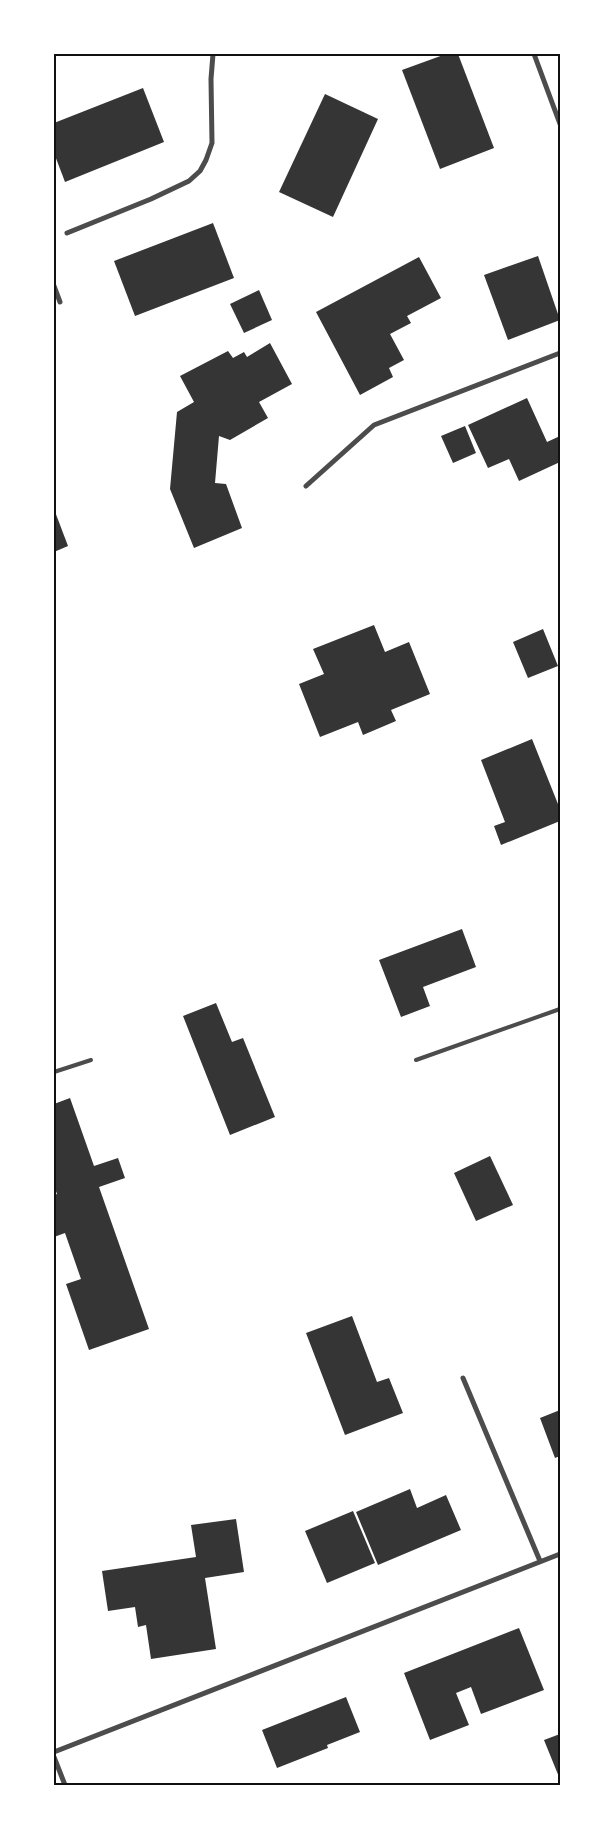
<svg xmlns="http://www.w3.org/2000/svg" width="614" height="1839" font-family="Figtree,sans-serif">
  <rect width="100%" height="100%" fill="#fff"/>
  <!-- building -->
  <g fill="#353535">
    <polygon points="446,54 458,54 494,148 440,169 402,70"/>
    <polygon points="143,88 164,142 65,182 54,153 54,123"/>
    <polygon points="325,94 378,119 333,217 279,192"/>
    <polygon points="213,223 234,278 135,316 114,261"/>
    <polygon points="538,256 560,320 508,340 484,275"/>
    <polygon points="419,257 441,298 407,316 411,323 390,334 404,360 389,368 393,377 360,395 316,312"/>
    <polygon points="259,290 272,320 244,333 230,304"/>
    <polygon points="270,343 292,384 259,402 268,418 230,440 219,436 215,483 226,484 242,528 194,548 170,489 177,412 194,402 180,376 228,351 233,358 244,352 247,357"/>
    <polygon points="527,398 547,442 560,436 560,462 519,481 509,459 488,468 468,425"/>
    <polygon points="465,426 476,453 453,463 441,436"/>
    <polygon points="54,509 68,546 54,552"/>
    <polygon points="374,625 385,652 409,642 430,694 391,710 396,721 363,735 358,722 320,737 299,684 324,674 313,649"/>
    <polygon points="543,629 558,666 528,678 513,642"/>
    <polygon points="532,739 560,809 560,821 501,845 494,826 505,822 481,760"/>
    <polygon points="462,929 476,967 423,987 430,1006 401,1017 379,960"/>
    <polygon points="216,1003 232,1042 243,1038 275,1117 230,1135 183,1016"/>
    <polygon points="70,1098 94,1166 118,1158 125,1178 99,1187 149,1329 89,1350 66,1284 81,1279 65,1233 54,1237 54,1195 57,1194 54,1186 54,1104"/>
    <polygon points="490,1156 513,1205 476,1221 454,1173"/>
    <polygon points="352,1316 377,1382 389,1378 403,1413 345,1435 306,1333"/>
    <polygon points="560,1410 560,1456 555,1458 540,1418"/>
    <polygon points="410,1489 417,1508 446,1495 461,1530 378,1565 356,1512"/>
    <polygon points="353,1511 375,1563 327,1583 305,1531"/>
    <polygon points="236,1519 244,1572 205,1578 216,1649 151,1659 146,1625 138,1627 135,1607 108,1611 102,1571 196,1557 191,1525"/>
    <polygon points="519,1628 544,1690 481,1714 471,1687 456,1693 469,1725 430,1740 404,1673"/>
    <polygon points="346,1697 360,1732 327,1745 328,1748 277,1768 262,1730"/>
    <polygon points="560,1734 560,1776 559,1777 544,1740"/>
  </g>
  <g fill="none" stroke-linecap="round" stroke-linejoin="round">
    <!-- service -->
    <g stroke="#4c4c4c" stroke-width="4">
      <polyline points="416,1060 560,1009"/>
      <polyline points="54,1072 91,1060"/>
    </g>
    <!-- minor -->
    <g stroke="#4c4c4c" stroke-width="5">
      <polyline points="534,54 560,124"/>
      <polyline points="67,233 151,199 189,181 200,171 206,160 212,143 211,79 213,54"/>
      <polyline points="54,286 60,302"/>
      <polyline points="306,486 374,425 560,353"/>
      <polyline points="463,1378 540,1561"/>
      <polyline points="54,1752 560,1554"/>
      <polyline points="54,1757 65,1785"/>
    </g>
  </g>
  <!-- border -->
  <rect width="614" height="1839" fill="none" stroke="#ffffff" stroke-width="110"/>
  <rect x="55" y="55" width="504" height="1729" fill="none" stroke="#111" stroke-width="2"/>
</svg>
